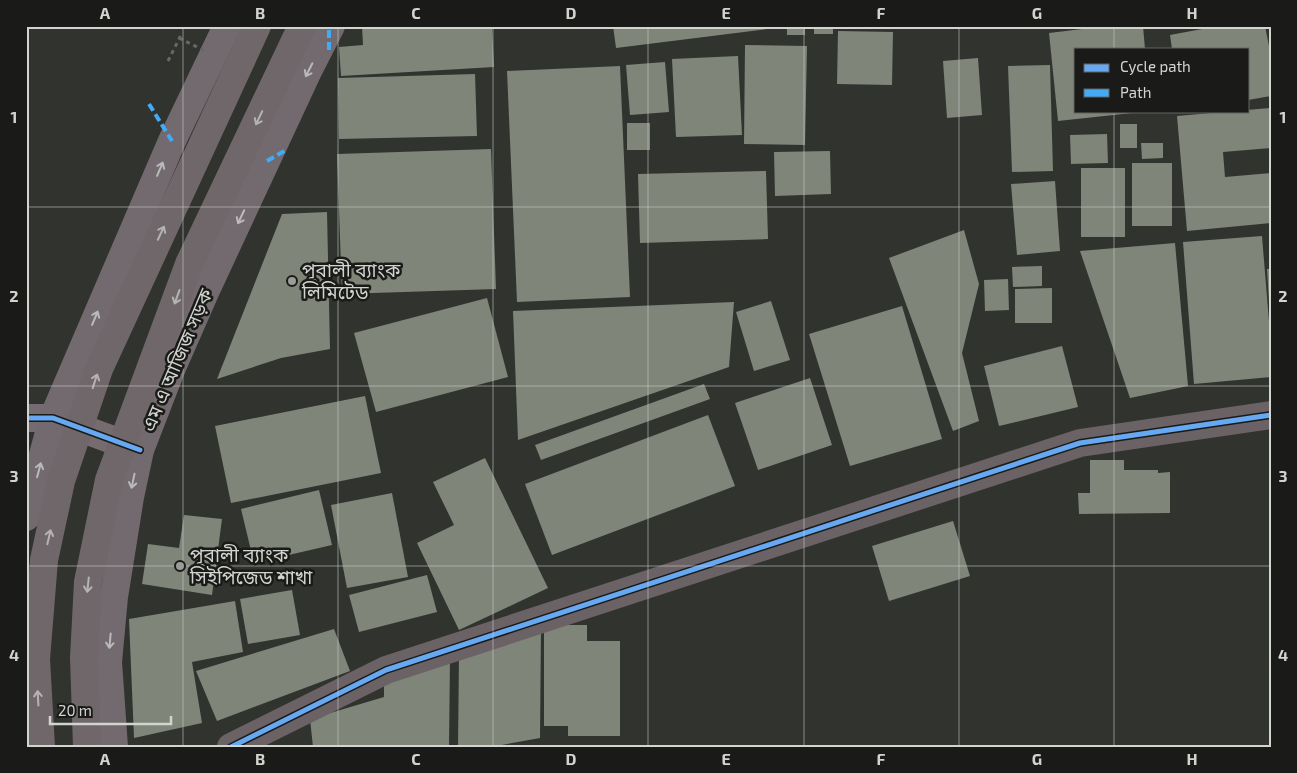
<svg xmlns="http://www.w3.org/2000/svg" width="1297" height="773" font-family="'Exo 2','Noto Sans Bengali',sans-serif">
  <rect width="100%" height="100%" fill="#31332f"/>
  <!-- building -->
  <g fill="#7f8579">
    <polygon points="362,26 492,26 494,67 341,76 339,47 363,45"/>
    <polygon points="613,26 766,26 767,29 616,48"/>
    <rect x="787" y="26" width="18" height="9"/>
    <rect x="814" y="26" width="19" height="8"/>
    <polygon points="1107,26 1143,26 1145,49 1076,49 1076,111 1132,111 1132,113 1058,121 1049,33"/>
    <polygon points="1218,26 1265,26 1271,56 1271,96 1248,100 1248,49 1172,49 1170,35"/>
    <polygon points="838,31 893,32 892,85 837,84"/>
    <polygon points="745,45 807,46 805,145 744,144"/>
    <polygon points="738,56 742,135 676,137 672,59"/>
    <polygon points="978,58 982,115 947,118 943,61"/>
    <polygon points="665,62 669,112 630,115 626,65"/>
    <polygon points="1050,65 1053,171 1012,172 1008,66"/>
    <polygon points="620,66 630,297 517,302 507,71"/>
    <polygon points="475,74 477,136 339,139 338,78"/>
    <polygon points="1270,108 1271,148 1223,152 1225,177 1271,173 1271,223 1187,231 1177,116"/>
    <rect x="627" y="123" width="23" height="27"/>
    <rect x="1120" y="124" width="17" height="24"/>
    <polygon points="1107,134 1108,163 1071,164 1070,135"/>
    <polygon points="1141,143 1163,143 1163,158 1142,159"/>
    <polygon points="491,149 496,289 342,294 337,154"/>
    <polygon points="830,151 831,194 775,196 774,152"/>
    <rect x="1132" y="163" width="40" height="63"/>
    <rect x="1081" y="168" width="44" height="69"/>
    <polygon points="766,171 768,239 640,243 638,174"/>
    <polygon points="1055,181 1060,251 1017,255 1011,184"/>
    <polygon points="327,212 330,349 281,358 217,379 282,214"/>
    <polygon points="964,230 979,284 962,353 979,421 953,431 889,258"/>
    <polygon points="1262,236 1271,346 1271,377 1194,384 1183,242"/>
    <polygon points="1175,243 1188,386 1130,398 1080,251"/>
    <polygon points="1042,266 1042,286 1013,287 1012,267"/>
    <polygon points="1267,269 1271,269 1271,302 1269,302"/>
    <polygon points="1008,279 1009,310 985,311 984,280"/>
    <polygon points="1052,288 1052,323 1015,323 1015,289"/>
    <polygon points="487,298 508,377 376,412 354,333"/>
    <polygon points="771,301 790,360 754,371 736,312"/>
    <polygon points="734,302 729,367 518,440 513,311"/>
    <polygon points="902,306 942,439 850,466 809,334"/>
    <polygon points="1062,346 1078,407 999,426 984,366"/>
    <polygon points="810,378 832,445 758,470 735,403"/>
    <polygon points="704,384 710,399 541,460 535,445"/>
    <polygon points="365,396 381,473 231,503 215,426"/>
    <polygon points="708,415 735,486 552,555 525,484"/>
    <polygon points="485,458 548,588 459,630 417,543 454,525 433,482"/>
    <polygon points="1090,460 1124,460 1124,470 1158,470 1158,473 1170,472 1170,513 1079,514 1078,493 1090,493"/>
    <polygon points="319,490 332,545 254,563 241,509"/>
    <polygon points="392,493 408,577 347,588 331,505"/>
    <polygon points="184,515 222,519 212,595 142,584 148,544 179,548"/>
    <polygon points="953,521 970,576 889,601 872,546"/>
    <polygon points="427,575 437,612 359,632 349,595"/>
    <polygon points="292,590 300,635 248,644 240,599"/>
    <polygon points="235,601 243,652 192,662 202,723 134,738 129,619"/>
    <polygon points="544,625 587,625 587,641 620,641 620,736 568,736 568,726 544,726"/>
    <polygon points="541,627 540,738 490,747 458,747 459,654"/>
    <polygon points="334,629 350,671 217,721 196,671"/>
    <polygon points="450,658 449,747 313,747 310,719 384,697 384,685"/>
  </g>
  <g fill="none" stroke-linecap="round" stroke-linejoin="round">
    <!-- path -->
    <polyline stroke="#6b6768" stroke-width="3" stroke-dasharray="4 4" stroke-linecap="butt" points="168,61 182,33"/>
    <!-- street -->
    <polyline stroke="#6a6265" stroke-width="28" points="231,747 386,670 1080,443 1271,415"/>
    <!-- secondary -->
    <polyline stroke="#766c70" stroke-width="28" points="26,418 53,418 140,450"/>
    <!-- primary -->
    <g stroke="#726a6e" stroke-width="28">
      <polyline points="26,517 53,418 172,141 227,26"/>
      <polyline points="114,747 108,662 114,597 130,497 140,450 171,370 206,290 307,73 331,26"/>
    </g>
    <!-- path-bridge -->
    <polyline stroke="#6b6768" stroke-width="3" stroke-dasharray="4 4" stroke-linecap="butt" points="179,38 207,52"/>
    <!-- highway-bridge -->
    <g stroke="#70676a" stroke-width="28">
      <polyline points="41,747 36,659 44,560 61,481 99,369 257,26"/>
      <polyline points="87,747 84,658 88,582 109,480 189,264 302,26"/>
    </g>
    <!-- quiet -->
    <g stroke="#42abf6" stroke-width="4" stroke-dasharray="8 4" stroke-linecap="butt">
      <polyline points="329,30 329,53"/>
      <polyline points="149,104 172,141"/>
      <polyline points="267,161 286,150"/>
    </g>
    <defs>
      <g id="cycleway">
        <polyline points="26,418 53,418 140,450"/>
        <polyline points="231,747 386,670 1080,443 1271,415"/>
      </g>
    </defs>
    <!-- cycleway casing -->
    <use href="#cycleway" stroke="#1a1b18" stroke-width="8"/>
    <!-- cycleway -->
    <use href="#cycleway" stroke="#66a8f1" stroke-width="5"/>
  </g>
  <!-- one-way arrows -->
  <defs><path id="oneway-shaft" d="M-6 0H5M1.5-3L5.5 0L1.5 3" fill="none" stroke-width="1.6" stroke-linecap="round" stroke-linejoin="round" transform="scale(1.25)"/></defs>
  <g stroke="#babab8">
    <use href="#oneway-shaft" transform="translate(309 70) rotate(117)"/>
    <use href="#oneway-shaft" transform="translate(160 169) rotate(-67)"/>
    <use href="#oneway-shaft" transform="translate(241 217) rotate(115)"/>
    <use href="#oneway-shaft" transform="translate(95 318) rotate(-67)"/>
    <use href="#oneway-shaft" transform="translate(39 470) rotate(-75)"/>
    <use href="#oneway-shaft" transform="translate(133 481) rotate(102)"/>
    <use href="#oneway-shaft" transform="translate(110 641) rotate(95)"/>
  </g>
  <g stroke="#b5b3b1">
    <use href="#oneway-shaft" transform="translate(259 118) rotate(115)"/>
    <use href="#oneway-shaft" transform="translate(161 233) rotate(-65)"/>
    <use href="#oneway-shaft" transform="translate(177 297) rotate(110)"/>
    <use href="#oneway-shaft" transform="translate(95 381) rotate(-72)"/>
    <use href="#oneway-shaft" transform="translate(49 537) rotate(-77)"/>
    <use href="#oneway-shaft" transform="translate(88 585) rotate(96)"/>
    <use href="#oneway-shaft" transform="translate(38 698) rotate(-93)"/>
  </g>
  <!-- grid -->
  <path fill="none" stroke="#d2d4d0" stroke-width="1" stroke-opacity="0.55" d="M183,26V747M338,26V747M493,26V747M648,26V747M804,26V747M959,26V747M1114,26V49M1114,111V747M26,207H1271M26,386H1271M26,566H1271"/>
  <!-- markers -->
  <g fill="#9a9c98" stroke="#1a1b18" stroke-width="2">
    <circle cx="292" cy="281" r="5"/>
    <circle cx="180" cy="566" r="5"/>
  </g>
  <g text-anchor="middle" stroke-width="5" stroke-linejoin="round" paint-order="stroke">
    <!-- poi labels -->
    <g font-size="19" fill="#d2d4d0" stroke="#1a1b18" text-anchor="start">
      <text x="302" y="277">পূবালী ব্যাংক<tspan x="302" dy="22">লিমিটেড</tspan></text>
      <text x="190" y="562">পূবালী ব্যাংক<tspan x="190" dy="22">সিইপিজেড শাখা</tspan></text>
    </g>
    <!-- street labels -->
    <g font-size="19" fill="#d2d4d0" stroke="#1a1b18">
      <text transform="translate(177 360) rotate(-67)" y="7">এম এ আজিজ সড়ক</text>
    </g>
  </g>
  <!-- border -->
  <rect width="1297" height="773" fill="none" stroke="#1a1b18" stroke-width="55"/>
  <!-- legend -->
  <rect x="1074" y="48" width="175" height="65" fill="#1a1b18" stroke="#646562"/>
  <rect x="1084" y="64" width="25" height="8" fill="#66a8f1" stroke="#646562"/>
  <text x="1120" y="72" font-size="15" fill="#d2d4d0">Cycle path</text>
  <rect x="1084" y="89" width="25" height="8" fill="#42abf6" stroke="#646562"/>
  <text x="1120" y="98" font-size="15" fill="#d2d4d0">Path</text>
  <!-- scale -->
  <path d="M50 716v8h121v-8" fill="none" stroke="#d2d4d0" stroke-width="2.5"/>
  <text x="58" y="716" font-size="15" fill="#d2d4d0" stroke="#1a1b18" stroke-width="4" paint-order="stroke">20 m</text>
  <rect x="28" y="28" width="1242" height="718" fill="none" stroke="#d2d4d0" stroke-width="2"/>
  <g font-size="16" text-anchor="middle" font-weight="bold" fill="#d2d4d0">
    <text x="105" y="19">A</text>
    <text x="260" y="19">B</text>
    <text x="416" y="19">C</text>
    <text x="571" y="19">D</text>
    <text x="726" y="19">E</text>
    <text x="881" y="19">F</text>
    <text x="1037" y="19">G</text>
    <text x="1192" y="19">H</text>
    <text x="14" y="123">1</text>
    <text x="1283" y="123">1</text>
    <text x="14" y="302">2</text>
    <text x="1283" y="302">2</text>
    <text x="14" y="482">3</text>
    <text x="1283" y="482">3</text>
    <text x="14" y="661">4</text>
    <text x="1283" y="661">4</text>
    <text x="105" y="765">A</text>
    <text x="260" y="765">B</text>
    <text x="416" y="765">C</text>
    <text x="571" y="765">D</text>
    <text x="726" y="765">E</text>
    <text x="881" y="765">F</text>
    <text x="1037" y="765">G</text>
    <text x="1192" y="765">H</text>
  </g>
</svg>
